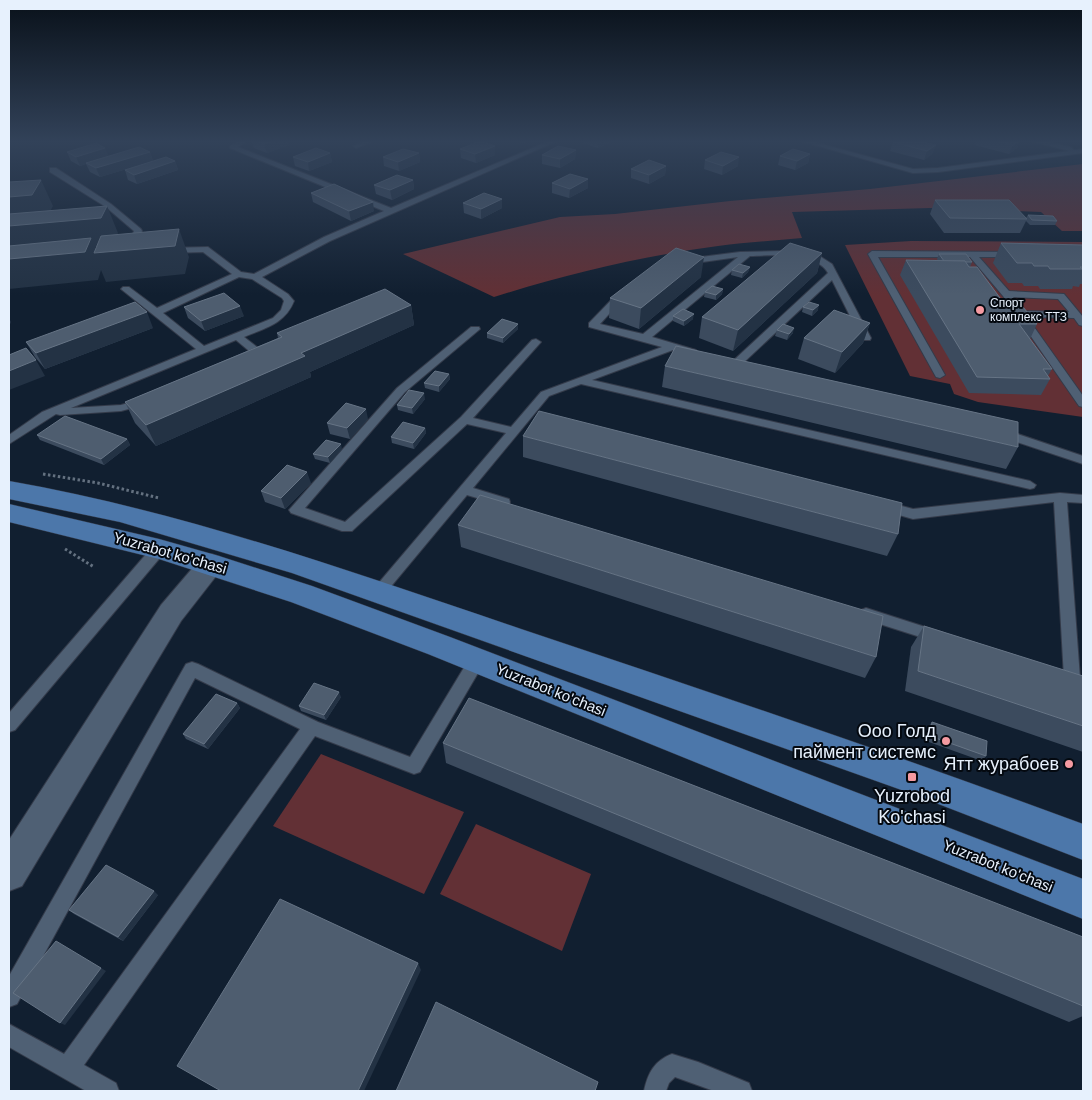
<svg xmlns="http://www.w3.org/2000/svg" width="1092" height="1100" font-family="Arial,sans-serif">
  <rect width="100%" height="100%" fill="#111f30"/>
  <!-- green -->
  <g fill="#623035">
    <path d="M1083,164V231H1062L1041,212L930,208L792,212L802,238C774,241 746,242 718,246C642,256 567,274 494,297L403,254L560,217L615,214L730,201L870,189Z"/>
    <polygon points="911,241 1083,242 1083,417 978,402 954,394 950,384 910,376 845,245"/>
    <polygon points="321,754 464,812 424,894 273,826"/>
    <polygon points="476,824 591,874 562,951 440,894"/>
  </g>
  <g fill="none" stroke-linecap="round" stroke-linejoin="round">
    <defs>
      <g id="service">
        <path d="M239,141H247L238,147L391,208L549,141H557L330,241L262,277L288,294L294,301C285,324 265,328 244,337L262,351L263,353L262,355H254L236,340L71,408L121,405L143,399L149,402L147,404L121,411L60,415L56,414L9,444V435L42,412L196,349L121,289L123,287H129L157,308L232,274L203,252L169,253L165,250L166,248L208,247L241,272L254,274L324,237L384,211L230,148V146ZM239,277L252,279L282,298L284,301L281,310L273,318L204,346L163,313Z"/>
        <polygon points="365,141 374,141 356,148 353,146"/>
        <polygon points="801,141 811,141 913,169 938,168 1069,151 1031,141 1043,141 1071,147 1074,150 1083,149 1083,153 938,172 913,173"/>
        <polygon points="50,168 56,168 111,204 141,229 142,231 133,253 126,251 134,231 106,207 50,172"/>
        <path d="M782,251L821,257L832,264L871,338L870,340H862L842,332L847,329L858,332L832,280L742,364H734L733,362L734,360L828,273C817,252 771,255 750,256L652,337L696,350L697,352L696,354L692,355L673,350L592,380L1030,481L1036,485L1034,488L1030,489L581,384L549,396L473,488L509,499L510,502L509,505L504,506L467,495L383,596L378,598L373,596L371,592L506,433L467,424L352,531H342L291,513L289,510L397,388L471,327H479L480,329L405,392L305,508L345,522L461,417L532,340L536,339L541,342L473,418L511,427L541,392L662,347L589,327V323L620,291L623,290L628,293L600,324L643,334L738,257L688,264L684,261L685,259L740,252Z"/>
        <path d="M872,251L1017,252V256L1014,257H979L1009,291L1064,294L1083,317V326L1079,325L1074,318L1027,317L1083,396V407L1079,406L1003,296L970,257H878L945,375L940,378L936,377L868,254ZM1013,297L1058,299L1069,312L1023,311Z"/>
        <polygon points="1000,428 1083,456 1083,464 996,435 994,432 996,429"/>
        <polygon points="1060,493 1083,495 1083,503 1067,502 1080,678 1078,683 1072,685 1066,683 1064,678 1054,502 913,519 878,509 876,506 878,503 883,501 913,509"/>
        <polygon points="159,544 164,545 166,549 164,553 15,730 9,732 9,713 154,545"/>
        <polygon points="866,608 944,633 947,637 944,641 939,643 861,618 859,614 861,610"/>
        <polygon points="477,655 483,656 485,661 420,772 414,774 315,736 84,1065 116,1083 119,1091 86,1091 9,1047 9,1024 64,1054 300,729 195,678 17,1004 9,1007 9,976 186,664 192,662 198,664 318,722 410,757 471,656"/>
        <path d="M672,1054L698,1062L749,1083L752,1091H714L675,1077L669,1083L666,1091H644C648,1073 654,1061 672,1054Z"/>
      </g>
      <polygon id="minor" points="211,554 220,557 224,564 220,571 181,621 22,886 9,891 9,840 161,605 202,557"/>
      <g id="primary">
        <path d="M9,481C185,512 352,572 521,629C709,692 897,755 1083,824V860L910,793L292,573L120,522L9,499Z"/>
        <polygon points="9,504 159,539 219,556 312,586 450,637 1083,879 1083,919 428,654 291,602 159,559 9,522"/>
      </g>
    </defs>
    <!-- service casing -->
    <use href="#service" stroke="#343b4a" stroke-width="2"/>
    <!-- minor casing -->
    <use href="#minor" stroke="#343b4a" stroke-width="2"/>
    <!-- primary casing -->
    <use href="#primary" stroke="#343b4a" stroke-width="1"/>
    <!-- path -->
    <g stroke="#647180" stroke-width="3" stroke-dasharray="2.5 2.5" stroke-linecap="butt">
      <polyline points="43,474 98,483 159,498"/>
      <polyline points="65,549 94,567"/>
    </g>
    <!-- service -->
    <use href="#service" fill="#4f6074" fill-rule="evenodd"/>
    <!-- minor -->
    <use href="#minor" fill="#4f6074" fill-rule="evenodd"/>
    <!-- primary -->
    <use href="#primary" fill="#4c77aa" fill-rule="evenodd"/>
  </g>
  <!-- wall -->
  <g fill="#3c4b5e">
    <polygon points="252,141 288,141 289,145 267,153 254,148"/>
    <polygon points="516,141 529,141 523,143"/>
    <polygon points="583,141 614,141 598,148 583,143"/>
    <polygon points="976,141 1020,141 1017,148 1009,154 974,145"/>
    <polygon points="893,142 936,145 932,154 924,160 890,151"/>
    <polygon points="495,146 495,155 476,163 461,158 460,149"/>
    <polygon points="576,150 575,159 560,168 542,164 542,155"/>
    <polygon points="67,152 108,156 150,152 153,161 100,177 90,172 86,164 80,166 71,161"/>
    <polygon points="330,153 332,162 309,171 295,166 293,157"/>
    <polygon points="419,153 420,162 399,171 384,166 383,157"/>
    <polygon points="810,154 808,163 795,170 778,165 780,156"/>
    <polygon points="705,160 738,166 722,175 704,169"/>
    <polygon points="175,161 178,170 137,184 128,180 125,170"/>
    <polygon points="666,166 665,175 649,184 631,178 631,169"/>
    <polygon points="588,179 588,188 569,198 552,193 552,183"/>
    <polygon points="413,180 414,189 392,200 376,194 374,185"/>
    <polygon points="311,193 374,211 351,221 313,202"/>
    <polygon points="935,200 1026,218 1028,215 1057,221 1055,225 1030,225 1026,221 1020,233 944,233 930,214"/>
    <polygon points="463,203 502,208 481,219 464,213"/>
    <polygon points="1001,243 1083,245 1083,284 1080,284 1079,287 1073,286 1072,289 1040,289 1038,286 1024,286 1022,283 1008,283 993,263"/>
    <polygon points="822,253 817,273 733,351 699,338 702,317"/>
    <polygon points="939,254 972,262 970,267 1006,306 1037,324 1030,339 1052,369 1048,376 1050,379 1041,395 969,393 900,275 906,260 938,261 937,259"/>
    <polygon points="750,267 748,272 742,278 731,275 732,270"/>
    <polygon points="701,277 639,329 609,318 610,298"/>
    <polygon points="723,289 722,294 716,300 704,297 705,292"/>
    <polygon points="411,305 414,325 310,372 311,377 156,446 135,423 125,402 278,338 277,333"/>
    <polygon points="184,307 244,316 205,331 188,318"/>
    <polygon points="803,307 818,310 812,316 802,312"/>
    <polygon points="673,316 693,319 684,326 673,321"/>
    <polygon points="870,323 863,343 835,373 798,359 804,338"/>
    <polygon points="518,324 518,329 503,343 487,338 487,333"/>
    <polygon points="153,328 45,369 35,357 26,342"/>
    <polygon points="777,330 793,333 787,340 775,336"/>
    <polygon points="665,366 1018,447 1006,469 662,387"/>
    <polygon points="449,374 450,379 439,392 425,388 424,383"/>
    <polygon points="425,399 413,414 398,410 397,405"/>
    <polygon points="368,419 350,439 330,434 327,423"/>
    <polygon points="425,428 426,433 414,449 392,443 391,437"/>
    <polygon points="37,435 127,439 130,445 104,465 40,440"/>
    <polygon points="523,436 898,534 887,556 523,457"/>
    <polygon points="342,449 330,463 315,459 313,454"/>
    <polygon points="311,483 285,509 265,502 261,491"/>
    <polygon points="458,525 876,657 865,678 461,547"/>
    <polygon points="924,626 1083,676 1083,752 905,691 911,647"/>
    <polygon points="341,697 326,720 301,711 299,706"/>
    <polygon points="237,703 240,708 208,749 186,739 183,734"/>
    <polygon points="932,722 986,756 982,761 926,741 928,727"/>
    <polygon points="443,743 1083,937 1083,1016 1069,1022 446,763"/>
    <polygon points="158,895 123,941 74,914 69,910"/>
  </g>
  <!-- shaded-wall -->
  <g fill="#233244">
    <polygon points="273,141 288,141 289,145 267,153 264,144"/>
    <polygon points="598,141 614,141 598,148"/>
    <polygon points="1019,141 1020,141 1017,148 1009,154 1013,145"/>
    <polygon points="936,145 932,154 924,160 927,151"/>
    <polygon points="495,146 495,155 476,163 475,154"/>
    <polygon points="105,148 109,157 86,163 86,164 80,166 76,157"/>
    <polygon points="576,150 575,159 560,168 560,159"/>
    <polygon points="150,152 153,161 100,177 96,168"/>
    <polygon points="330,153 332,162 309,171 308,162"/>
    <polygon points="419,153 420,162 399,171 398,162"/>
    <polygon points="810,154 808,163 795,170 797,161"/>
    <polygon points="739,157 738,166 722,175 723,166"/>
    <polygon points="175,161 178,170 137,184 134,175"/>
    <polygon points="666,166 665,175 649,184 649,175"/>
    <polygon points="588,179 588,188 569,198 570,189"/>
    <polygon points="41,180 53,206 45,221 9,225 9,197"/>
    <polygon points="413,180 414,189 392,200 390,190"/>
    <polygon points="502,199 502,208 481,219 481,209"/>
    <polygon points="373,202 374,211 351,221 349,211"/>
    <polygon points="107,206 118,233 113,246 95,247 97,253 179,229 189,257 185,274 106,282 101,270 98,280 9,289 9,226"/>
    <polygon points="822,253 817,273 733,351 738,330"/>
    <polygon points="704,257 701,277 639,329 641,308"/>
    <polygon points="750,267 748,272 742,278 743,273"/>
    <polygon points="723,289 722,294 716,300 716,295"/>
    <polygon points="411,305 414,325 310,372 311,377 156,446 146,425 301,353"/>
    <polygon points="819,305 818,310 812,316 813,310"/>
    <polygon points="240,306 244,316 205,331 201,321"/>
    <polygon points="147,312 153,328 45,369 36,353"/>
    <polygon points="694,314 693,319 684,326 684,321"/>
    <polygon points="9,318 11,322 9,327"/>
    <polygon points="870,323 863,343 835,373 842,352"/>
    <polygon points="518,324 518,329 503,343 503,338"/>
    <polygon points="794,328 793,333 787,340 789,334"/>
    <polygon points="36,360 45,376 9,390 9,371"/>
    <polygon points="449,374 450,379 439,392 439,386"/>
    <polygon points="424,393 425,399 413,414 412,408"/>
    <polygon points="366,409 368,419 350,439 347,428"/>
    <polygon points="425,428 426,433 414,449 413,443"/>
    <polygon points="127,439 130,445 104,465 101,459"/>
    <polygon points="341,444 342,449 330,463 328,457"/>
    <polygon points="307,472 311,483 285,509 281,498"/>
    <polygon points="339,692 341,697 326,720 324,715"/>
    <polygon points="237,703 240,708 208,749 204,744"/>
    <polygon points="154,891 158,895 123,941 118,937"/>
    <polygon points="418,963 421,970 364,1091 358,1091"/>
    <polygon points="101,968 106,971 65,1025 60,1023"/>
  </g>
  <!-- building -->
  <g fill="#4e5d6f" stroke="#667485">
    <polygon points="255,141 273,141 264,144"/>
    <polygon points="480,141 495,146 475,154 460,149"/>
    <polygon points="895,141 918,141 936,145 927,151 893,142"/>
    <polygon points="996,141 1019,141 1013,145"/>
    <polygon points="96,143 105,148 76,157 67,152"/>
    <polygon points="558,146 576,150 560,159 542,155"/>
    <polygon points="139,147 150,152 96,168 86,163"/>
    <polygon points="316,148 330,153 308,162 293,157"/>
    <polygon points="403,149 419,153 398,162 383,157"/>
    <polygon points="793,149 810,154 797,161 780,156"/>
    <polygon points="721,152 739,157 723,166 705,160"/>
    <polygon points="166,157 175,161 134,175 125,170"/>
    <polygon points="649,160 666,166 649,175 631,169"/>
    <polygon points="570,174 588,179 570,189 552,183"/>
    <polygon points="397,175 413,180 390,190 374,185"/>
    <polygon points="41,180 32,195 9,197 9,182"/>
    <polygon points="334,184 373,202 349,211 311,193"/>
    <polygon points="484,193 502,199 481,209 463,203"/>
    <polygon points="935,200 1009,200 1027,219 950,218"/>
    <polygon points="107,206 101,218 9,226 9,214"/>
    <polygon points="1028,215 1053,216 1057,221 1032,220"/>
    <polygon points="179,229 175,246 94,253 101,236"/>
    <polygon points="91,238 85,252 9,259 9,246"/>
    <polygon points="790,243 822,253 738,330 702,317"/>
    <polygon points="1001,243 1083,245 1083,267 1080,267 1083,269 1050,269 1048,266 1034,266 1032,263 1017,263"/>
    <polygon points="676,248 704,257 641,308 610,298"/>
    <polygon points="939,254 966,254 972,262 966,262 965,261 944,261"/>
    <polygon points="906,260 965,261 969,267 977,267 1006,306 1023,307 1037,324 1019,324 1052,369 1043,369 1050,379 977,377"/>
    <polygon points="739,264 750,267 743,273 732,270"/>
    <polygon points="712,286 723,289 716,295 705,292"/>
    <polygon points="385,289 411,305 301,353 305,356 146,425 125,402 282,337 277,333"/>
    <polygon points="224,293 240,306 201,321 184,307"/>
    <polygon points="135,302 147,312 36,353 26,342"/>
    <polygon points="809,302 819,305 813,310 803,307"/>
    <polygon points="683,309 694,314 684,321 673,316"/>
    <polygon points="834,310 870,323 842,352 804,338"/>
    <polygon points="502,319 518,324 503,338 487,333"/>
    <polygon points="783,324 794,328 789,334 777,330"/>
    <polygon points="676,346 1018,422 1018,447 665,366"/>
    <polygon points="26,348 36,360 9,371 9,355"/>
    <polygon points="435,371 449,374 439,386 424,383"/>
    <polygon points="409,390 424,393 412,408 397,405"/>
    <polygon points="346,403 366,409 347,428 327,423"/>
    <polygon points="539,411 902,503 898,534 523,436"/>
    <polygon points="65,416 127,439 101,459 37,435"/>
    <polygon points="403,422 425,428 413,443 391,437"/>
    <polygon points="326,440 341,444 328,457 313,454"/>
    <polygon points="287,465 307,472 281,498 261,491"/>
    <polygon points="480,495 883,616 876,657 458,525"/>
    <polygon points="924,626 1083,676 1083,726 918,671"/>
    <polygon points="314,683 339,692 324,715 299,706"/>
    <polygon points="216,694 237,703 204,744 183,734"/>
    <polygon points="469,698 1083,937 1083,1006 443,743"/>
    <polygon points="932,722 987,741 986,756 930,736"/>
    <polygon points="106,865 154,891 118,937 69,910"/>
    <polygon points="280,899 418,963 358,1091 221,1091 177,1066"/>
    <polygon points="56,941 101,968 60,1023 13,993"/>
    <polygon points="436,1002 598,1082 595,1091 396,1091"/>
  </g>
  <!-- sky -->
  <linearGradient id="sky" x2="0" y2="1"><stop stop-color="#09111a"/><stop offset="0.48" stop-color="#324259"/><stop offset="1" stop-color="#324259" stop-opacity="0"/></linearGradient>
  <rect width="1092" height="295" fill="url(#sky)"/>
  <!-- markers -->
  <g fill="#f49aa1" stroke="#040910" stroke-width="2">
    <circle cx="980" cy="310" r="5"/>
    <circle cx="946" cy="741" r="5"/>
    <circle cx="1069" cy="764" r="5"/>
    <rect x="907" y="772" width="10" height="10" rx="2.5"/>
  </g>
  <g text-anchor="middle" stroke-width="4" stroke-linejoin="round" paint-order="stroke">
    <!-- far-poi labels -->
    <g font-size="12" fill="#e7f1fd" stroke="#040910" text-anchor="start">
      <text x="990" y="307">Спорт<tspan x="990" dy="14">комплекс ТТЗ</tspan></text>
    </g>
    <!-- street labels -->
    <g font-size="15" fill="#e7f1fd" stroke="#040910">
      <text transform="translate(170 553) rotate(16)" y="5">Yuzrabot ko'chasi</text>
      <text transform="translate(551 690) rotate(22)" y="5">Yuzrabot ko'chasi</text>
      <text transform="translate(998 866) rotate(22)" y="5">Yuzrabot ko'chasi</text>
    </g>
    <!-- near-poi labels -->
    <g font-size="18" fill="#e7f1fd" stroke="#040910" text-anchor="end">
      <text x="936" y="737">Ооо Голд<tspan x="936" dy="21">паймент системс</tspan></text>
      <text x="1059" y="770">Ятт журабоев</text>
      <text x="912" y="802" text-anchor="middle">Yuzrobod<tspan x="912" dy="21">Ko'chasi</tspan></text>
    </g>
  </g>
  <!-- border -->
  <rect width="1092" height="1100" fill="none" stroke="#e7f1fd" stroke-width="20"/>
</svg>
